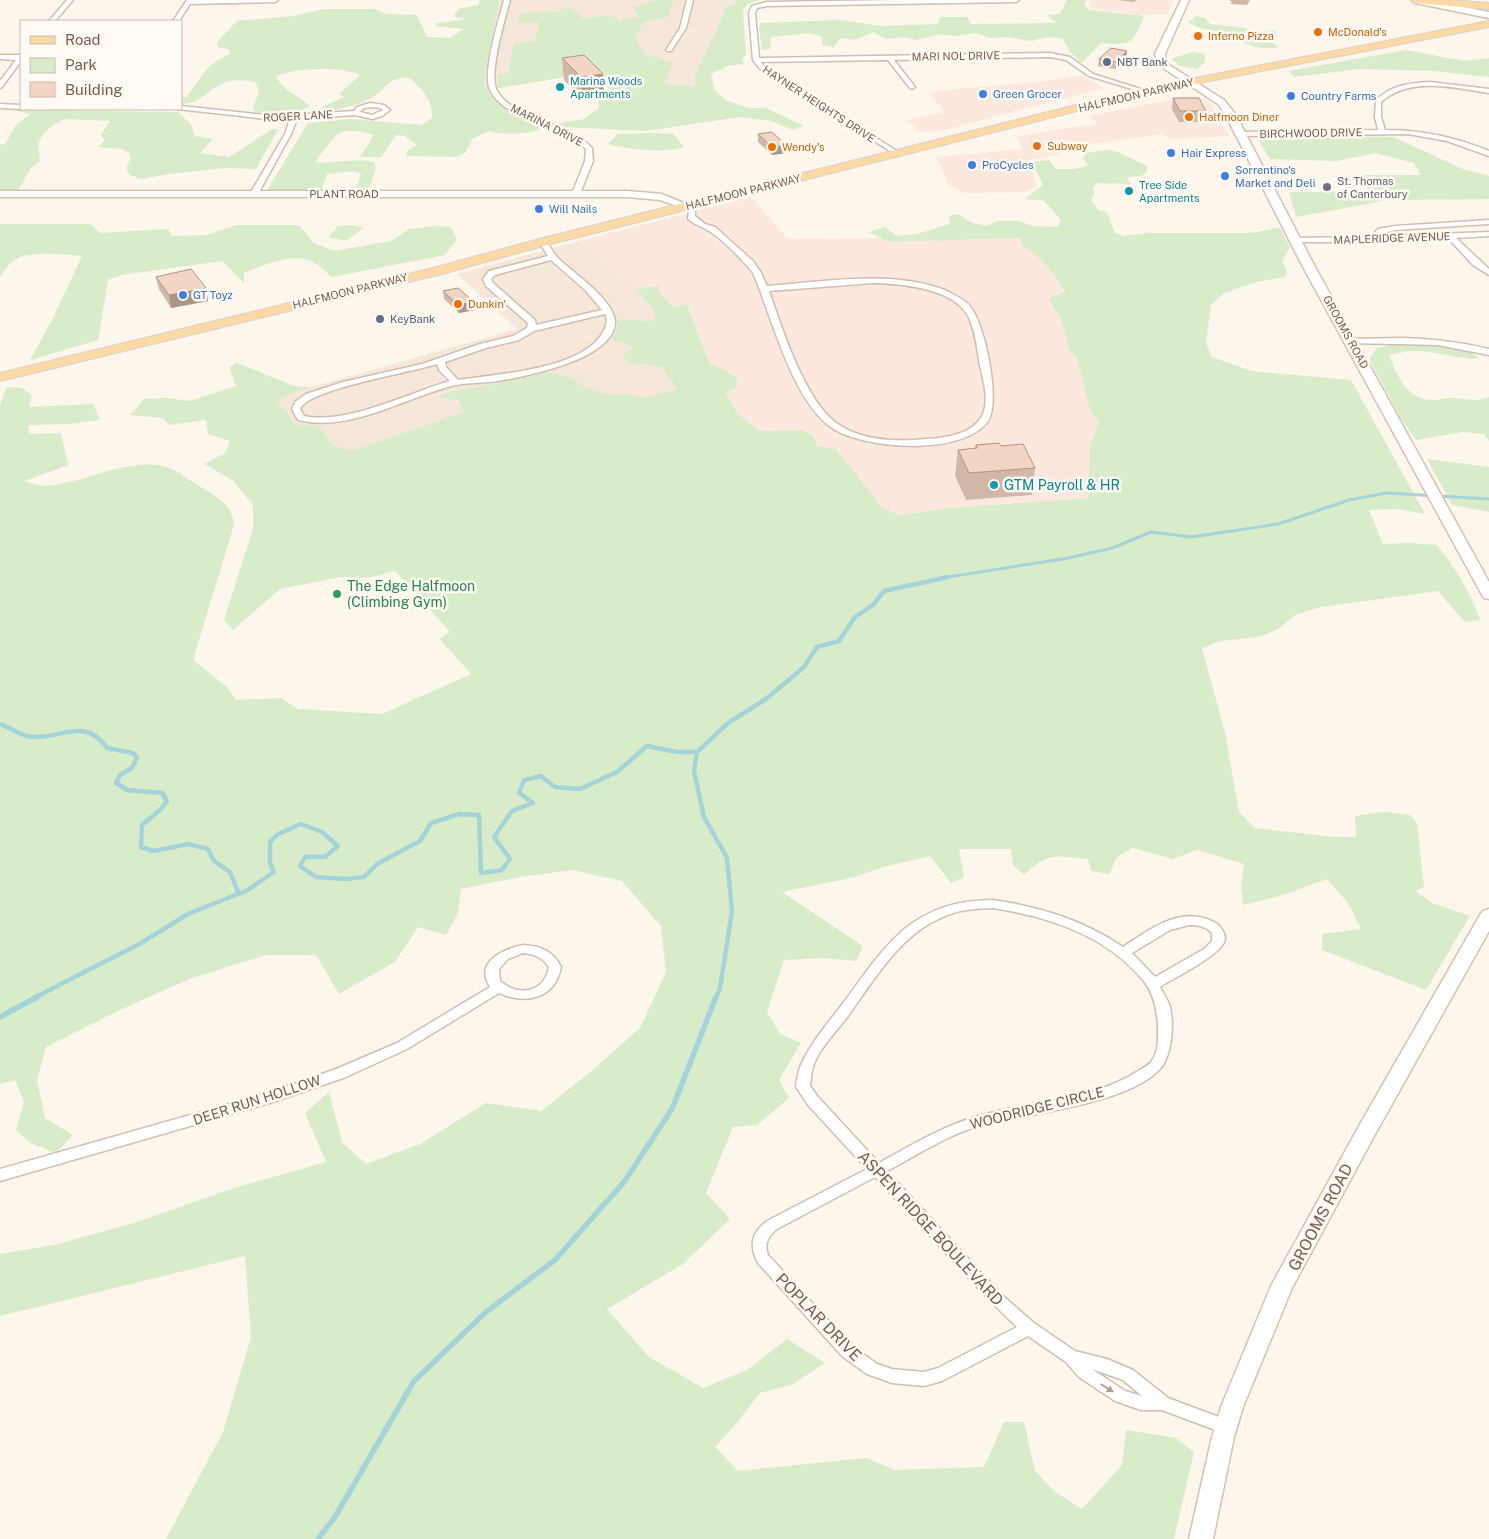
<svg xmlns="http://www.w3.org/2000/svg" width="1489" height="1539" font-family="'Public Sans',sans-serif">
  <rect width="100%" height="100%" fill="#fdf6ec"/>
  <!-- residential -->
  <g fill="#f5e8da">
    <polygon points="499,0 734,0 737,3 725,8 720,23 696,72 696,86 665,84 615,93 590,73 488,90 484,82 484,74"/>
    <polygon points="579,241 636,289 653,309 657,319 652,321 617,319 623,342 633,349 642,364 662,367 677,389 645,398 629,394 607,395 583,386 572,378 551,372 484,386 450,391 463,412 352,451 333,445 318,426 294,424 287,412 278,406 283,397 311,387 517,329 457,274"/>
  </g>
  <!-- commercial -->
  <g fill="#fde8e0">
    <polygon points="1091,0 1173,0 1168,14 1139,15 1093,9 1089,6"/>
    <polygon points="1081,75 1104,88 940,131 920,132 907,120 945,112 929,94 936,91 1046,81"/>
    <polygon points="1189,96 1209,100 1229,136 1169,139 1162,134 1065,148 1059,155 1028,160 1037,186 1026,192 965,193 949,185 936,157 1023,149 1016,136 1097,124 1089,116"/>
    <polygon points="751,197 788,239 881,238 889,242 1021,238 1021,245 1032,252 1052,269 1065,291 1049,299 1061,319 1069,350 1077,358 1090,411 1099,422 1090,444 1089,498 949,508 900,515 883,508 836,449 817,446 801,430 760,431 738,414 726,393 723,369 710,364 690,309 674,307 660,293 659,286 636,289 579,241"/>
  </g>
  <!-- green -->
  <g fill="#d8ecc9">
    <path d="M480,0H499L484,83L491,96L519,117L542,128C527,135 505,135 489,131L472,139L465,153L456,157L406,156L408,150L417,145L405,136L396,135L381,157H360L374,135C337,124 335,135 315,163L362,160L374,162L376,168L368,191H355L361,174L354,171L327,174L321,192H266L308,123L350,119L421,125L432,118C433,100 423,90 410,78C388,77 388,87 373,97C361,105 337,110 323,112L322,107L344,97L339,94L360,75C340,66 296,68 276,76C283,91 298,95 310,106L291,115L255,112L253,106C257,97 262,91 255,82C243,79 227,79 216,87C201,96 201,103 181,104V97H186C204,76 204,65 230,54V50L218,47L217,42L237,21L294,16L324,9H374L387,14L417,15L427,37L450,38L464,29L436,26V23L462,20L464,18L454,17L458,9L478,5Z"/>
    <polygon points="656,0 674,0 668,17 643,22 635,39 645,54 672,63 665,84 695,86 696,72 720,23 725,8 737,3 734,0 760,0 748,4 743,10 746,55 742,58 744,64 727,66 711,74 714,89 725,100 748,108 766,108 804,126 793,130 771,121 740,117 646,131 561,127 555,124 584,119 599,108 598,100 615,93 590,73 498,88 498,75 508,73 514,43 534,42 539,24 537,22 519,22 519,15 525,13 561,12 562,7 573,9 583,19 608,15 620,20 640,17 633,7"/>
    <path d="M1067,0H1086L1084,5L1090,10L1144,16C1133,45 1131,45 1101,43L1082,63L1070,52L1063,39L1049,37L1030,41L1008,37L991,38L975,33L954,36L939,34L917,40L905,37L886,39L873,32L855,40L840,38L834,47L822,45V37L810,33L771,37L770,49L762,50L759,27L761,23L840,20L881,26L938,24L940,17H967L971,24L1057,23L1046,15L1060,14Z"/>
    <path d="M1197,16L1205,18L1210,24L1245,28L1256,32L1274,30L1276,34L1268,40L1279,47C1252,52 1242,39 1218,32C1207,29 1198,29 1188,22Z"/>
    <polygon points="1406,50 1464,61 1489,58 1489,77 1435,71 1359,69 1294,77 1289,71"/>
    <polygon points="1192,52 1205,54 1205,62 1197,69 1180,66 1171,59"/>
    <polygon points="13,110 178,112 192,126 194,136 213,139 200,153 229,157 272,129 278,129 256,169 226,168 169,174 141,179 130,175 126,168 131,159 129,153 122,149 98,147 105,140 101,135 110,121 64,119 53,125 43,134 38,143 40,160 31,168 17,192 0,192 0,145 6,143 15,126 30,114"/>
    <path d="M652,133L674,134L684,147C666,154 627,149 608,144L618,134Z"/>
    <polygon points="1256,136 1393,137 1465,170 1489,176 1489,199 1388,200 1296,217 1289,192 1370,192 1358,175 1421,175 1414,163 1375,153 1337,161 1270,159"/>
    <path d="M1108,150L1118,152L1147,166V172L1141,176L1127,177L1130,184L1097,183L1093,188L1094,194L1091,200L1098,210L1107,212L1115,233L1123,236L1147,233H1251L1278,228L1281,230L1290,247L1282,262L1287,271L1285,277L1256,282L1224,293L1211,305L1206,343L1212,357L1251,371L1351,380L1425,514L1397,509L1369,510L1383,544L1410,543L1437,545C1455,568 1471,592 1480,620L1465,622L1438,591L1321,607L1295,615L1277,630L1258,637L1220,641L1202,648L1225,733L1239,812L1255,828L1334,837H1356L1355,816L1384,812L1410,815L1417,823L1424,887L1415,891L1432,903L1470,916L1426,990L1322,950V934L1361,929L1348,903L1327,879L1280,896L1243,905L1241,885L1244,864L1197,850L1173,859L1132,848L1117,857L1109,874L1091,871L1088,859C1058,856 1047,851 1024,875L1013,865L1011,849H959L964,877L951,883L930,856L883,867L855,877L782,892L863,946L856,961L824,958L784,960L767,1012L780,1034L801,1043L779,1080L789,1098L757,1125L733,1127L706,1193L730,1219L683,1264L607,1309L649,1357L703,1388L747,1370L787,1339L825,1363L793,1384L760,1393L735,1425L715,1447L738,1471L866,1458L895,1470L984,1467L1004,1422H1024L1035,1471L1055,1492L1082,1509L1122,1465L1126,1430L1176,1438L1194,1452L1174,1539H166L223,1432L251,1337L245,1256L0,1316V1254L58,1244L137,1222L234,1188L326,1162L305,1113L329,1092L342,1142L366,1164L420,1144L486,1103L541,1111L588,1074L640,1028L666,972L661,926L622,881L573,870L520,877L461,889L458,913L446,935L418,927L395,962L339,994L316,955H266L189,979L109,1015L46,1047L37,1080L45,1118L73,1135L56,1153L30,1143L16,1130L24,1101L15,1080L0,1084V405L7,387L22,388L32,395L29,407L93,404L100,420L68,424L28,425L29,434L61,433L68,465L25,481C31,483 37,486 43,486C82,485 133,453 172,469C182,473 191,482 201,487C218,497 232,505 234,525L193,660L226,686L236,700L281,698L298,709L382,714L471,674L440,639L450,632L395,571L368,578L341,577L280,589L233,630L224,620L253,529V505L234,481L204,464L225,453L230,441L208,434L206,420L169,425L163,418L130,415L144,399L167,398L190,401L236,386L229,367L237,363L294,386L311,387L283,397L278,406L287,412L294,424L318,426L333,445L352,451L463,412L457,400L438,397L450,391L484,386L551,372L572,378L583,386L607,395L629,394L645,398L677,389L662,367L642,364L630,365L622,355L633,349L623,342L612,340L617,330V319L652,321L656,319L653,309L636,289L659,286L660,293L674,307L687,304L710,364L723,369L738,379L735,388L726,393L738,414L760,431L801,430L813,435L817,446L836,449L883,508L900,515L949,508L1088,498L1090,444L1099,422L1090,411L1077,358L1069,350L1061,319L1048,299L1065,291C1053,271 1041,257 1021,245L1020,238L889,242L869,232L885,227L897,236L917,234L950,224L949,216L958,214L972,223L987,226L997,221H1019L1033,226L1058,227L1061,220L1044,201L1025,199L1043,185L1032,162L1049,160L1056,169H1076L1088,165L1083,158L1086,153Z"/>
    <path d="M0,224H91L100,233L168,229L172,236L207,235L236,225H299L314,243L335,251L391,241L409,229L435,226L451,227L457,239L445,255L332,277C326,272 320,266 313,262C293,251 263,266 244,273V283L222,261L122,275L108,280L98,340L30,360L52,320L82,256C64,254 40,252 23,256C12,259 5,269 0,277Z"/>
    <polygon points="353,225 364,228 345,241 329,237 338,226"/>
    <path d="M1391,345C1415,346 1462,341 1480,359C1450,359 1417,343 1389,356C1398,376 1406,399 1432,400C1438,400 1445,398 1451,398C1469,398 1470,403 1489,397V441L1484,434L1463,432L1416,440L1401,419L1369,359L1377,348Z"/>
    <polygon points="1427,459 1489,467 1489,512 1452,505"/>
  </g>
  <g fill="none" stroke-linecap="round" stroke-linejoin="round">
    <!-- stream-far2 -->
    <polyline stroke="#a5d3da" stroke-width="3" points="942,578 1069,558 1112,548 1151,532 1191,537 1278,524 1349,500 1387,493 1489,499"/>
    <!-- stream-far1 -->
    <g stroke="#a5d3da" stroke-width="4.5">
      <path d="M0,724C12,728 20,736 32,737C62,739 85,716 107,748L133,753L137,757L132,768L120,775L116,783L127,790L162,793L167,801L162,808L142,825L141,847L154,851L188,844L208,849L214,861L230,872L239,894"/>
      <polyline points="697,752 694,771 704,817 727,858 732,911 720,988 716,998"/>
      <polyline points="34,998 141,943 188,914 248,890 274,872 270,863 270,842 278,834 301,824 322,832 338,846 325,857 305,857 300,866 316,877 346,879 364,877 377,864 420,841 431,823 459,814 479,815 481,873 502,870 510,859 494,837 512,811 533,803 519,793 524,780 541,776 555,787 580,789 617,772 647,746 677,752 697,752 728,723 766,699 804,667 817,647 839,641 855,617 873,605 884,591 948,577"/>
    </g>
    <!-- stream -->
    <g stroke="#a5d3da" stroke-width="5.5">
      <polyline points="0,1017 37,997"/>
      <polyline points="318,1539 335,1517 414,1381 486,1312 555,1260 624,1182 672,1109 716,997"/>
    </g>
    <defs>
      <g id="street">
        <polygon points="67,0 73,0 55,21 49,21"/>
        <polygon points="187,0 278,0 275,2 190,4 179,21 173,21"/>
        <path d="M504,0H510C505,19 488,75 497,91C507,108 531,116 549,123C565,130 580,135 592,148L593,161L579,196L572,194L585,161L586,149C575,137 559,132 543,126C525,118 499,109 490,90C482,74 499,19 504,0Z"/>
        <polygon points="687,0 693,0 686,28 671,51 667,51 666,50 680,28"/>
        <polygon points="904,0 1019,0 1016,2 767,6 757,8 755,13 759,58 1050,53 1070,57 1093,74 1150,92 1145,93 1089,76 1066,60 1050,57 894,60 915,87 912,89 910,88 888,60 761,62 765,68 900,153 900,155 898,156 761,70 753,60 749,13 752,6 767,2"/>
        <polygon points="0,55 21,55 21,61 2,87 0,88 0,81 16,60 0,59"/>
        <path d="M1430,82L1489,89V93C1454,88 1410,76 1381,102V117L1385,130C1422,130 1455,137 1489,151V156L1447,141L1408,134L1240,136L1237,134L1240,132L1378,130L1375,117L1376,100C1392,85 1409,83 1430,82Z"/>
        <path d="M370,103L384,105L390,110L382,116L372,119L355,115L297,119L291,134L258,194L254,196L250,194L285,134L290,119L275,120L178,109H181V106L275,116L354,111L357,107ZM370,107L380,108L383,110L372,115L360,112L362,109Z"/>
        <polygon points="0,104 21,105 22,109 0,108"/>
        <path d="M689,210H695V216L705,224L715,227L753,261L761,273L767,286C824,282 893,269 947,291C955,295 963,299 969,305C985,322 1001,402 988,421C963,457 858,450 828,425C790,394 772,317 753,273C746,263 719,236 709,231C701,226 697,226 688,219ZM874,283C903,284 955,288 969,318C976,333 977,350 980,366C984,382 990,403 981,418C970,435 944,438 926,439C896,442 860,441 835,422C804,398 782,328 769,291Z"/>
        <polygon points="1489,220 1489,224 1395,230 1384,233 1380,236 1489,232 1489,236 1456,238 1489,269 1489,275 1473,265 1448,238 1347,242 1296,242 1292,240 1296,238 1371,237 1378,229 1395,226"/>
        <path d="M540,240H546C549,245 552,251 556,256C570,271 617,301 615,324C611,361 520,378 490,382C478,383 467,383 456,385C405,397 351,433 298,420L292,409L295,402L306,394L343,382L422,364L480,344L513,336L527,328L528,323L486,286L483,279L489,271L548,256L539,242ZM551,260L586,291L602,310L536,325L535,320L493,283L491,279L495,275ZM605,314C608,321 607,325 603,332C583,370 495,374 458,380L446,367L445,362L486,348L519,340L534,331ZM437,364L439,370L450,381C408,393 347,425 304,416L300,409C308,389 413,372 437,364Z"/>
        <path d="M1403,338C1432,339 1460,342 1489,349V355L1438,345L1350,343L1346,341L1350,339Z"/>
        <path d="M993,900C1041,907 1083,920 1123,947C1147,931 1177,908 1207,919C1212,921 1217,923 1220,927C1224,932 1227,939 1223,944C1216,957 1174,978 1160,987C1163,993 1168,1000 1170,1007C1174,1024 1172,1056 1160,1069C1127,1105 1023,1114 976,1127C945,1136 916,1156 887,1171L1002,1295L1034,1323L1075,1351L1107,1359L1133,1370L1168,1398L1232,1422L1234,1427L1232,1432L1226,1434L1162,1410H1141L1115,1401L1079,1377L1066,1362L1028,1336L942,1381L924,1386L892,1383L867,1374L842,1356L758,1263C749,1246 751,1233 767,1221L867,1169L808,1105L796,1087C797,1080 798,1071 801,1065C811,1042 829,1022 844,1002C865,974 887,939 917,920C944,904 962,901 993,900ZM993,908C1050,917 1105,935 1143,980C1154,993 1157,1010 1158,1026C1158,1037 1159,1050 1153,1059C1150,1065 1143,1068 1138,1071C1090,1102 1028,1101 975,1117C941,1127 910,1146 879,1163L818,1097L810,1086C811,1080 811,1073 813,1067C818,1050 834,1034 845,1020C868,989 891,949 924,927C950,911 964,909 993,908ZM1189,925C1197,925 1206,926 1212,933V941L1204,949L1155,977L1132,953L1170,930ZM875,1177L992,1303L1017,1327L938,1368L924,1372L892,1369L877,1364L852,1346L768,1255C764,1243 768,1237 777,1229ZM1092,1369L1123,1380L1142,1396L1125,1391Z"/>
        <path d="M523,945C541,946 553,951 561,967C555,999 526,1005 499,993L407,1049L346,1077L273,1102L0,1181V1169L271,1092L336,1069L397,1043L490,987C474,962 503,949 523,945ZM523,953C534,954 542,957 549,967C544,993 519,997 500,981L499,969L508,959Z"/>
      </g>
      <g id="secondary">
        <polygon points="1181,0 1189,0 1165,54 1166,63 1224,100 1236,115 1314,265 1489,582 1489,599 1484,598 1482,595 1302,265 1226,116 1218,104 1157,64 1155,54"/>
        <polygon points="1411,0 1428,0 1489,12 1489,18 1415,3"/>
        <polygon points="0,191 628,191 662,194 691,206 686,209 660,200 628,197 0,197"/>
        <polygon points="1489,909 1489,931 1373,1138 1292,1288 1243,1407 1234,1437 1213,1539 1189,1539 1212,1437 1221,1407 1271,1286 1359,1126 1480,915 1483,911"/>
      </g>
      <g id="primary">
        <polygon points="1410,0 1452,0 1489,3 1489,9 1415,3"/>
        <polygon points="1489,21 1489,27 1190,85 1089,108 547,245 442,274 0,381 0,373 433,268 539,239 1088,102 1190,79"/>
      </g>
    </defs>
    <!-- street casing -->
    <use href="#street" stroke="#d1beb0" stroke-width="3"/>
    <!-- secondary casing -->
    <use href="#secondary" stroke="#d6c0b0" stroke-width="3"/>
    <!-- primary casing -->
    <use href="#primary" stroke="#dad1cd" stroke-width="2"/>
    <!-- street -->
    <use href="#street" fill="#fff" fill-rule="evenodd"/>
    <!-- secondary -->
    <use href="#secondary" fill="#fff" fill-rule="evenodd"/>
    <!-- primary -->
    <use href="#primary" fill="#fbd9a5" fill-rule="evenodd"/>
  </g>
  <!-- wall -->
  <g fill="#d1b7a8">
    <polygon points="1117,0 1136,0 1135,2"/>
    <polygon points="1230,0 1250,0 1247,5 1231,4 1232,1 1230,1"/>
    <polygon points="562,58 604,95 582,99 564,80"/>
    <polygon points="1126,58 1115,69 1098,66 1099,59"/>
    <polygon points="1173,98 1206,111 1205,122 1179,122 1172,109"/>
    <polygon points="758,134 786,153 772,155 758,142"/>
    <polygon points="156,277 208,301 171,308 159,289"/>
    <polygon points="443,291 474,302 475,310 459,313 444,299"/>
    <polygon points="976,445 1001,446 1035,468 1032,495 966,500 955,476 958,450 975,448"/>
  </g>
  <!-- shaded-wall -->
  <g fill="#aa9588">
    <polygon points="1127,51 1126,58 1115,69 1116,62"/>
    <polygon points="603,74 604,95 582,99 581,77"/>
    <polygon points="786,145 786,153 772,155 772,147"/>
    <polygon points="206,288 208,301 171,308 169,295"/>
    <polygon points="474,302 475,310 459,313 458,305"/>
  </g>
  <!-- building -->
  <g fill="#f3d5c3" stroke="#aa9588">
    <polygon points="1111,48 1127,51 1116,62 1099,59"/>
    <polygon points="584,55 603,74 581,77 562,58"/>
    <polygon points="1173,98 1199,98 1206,111 1180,111"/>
    <polygon points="772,132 786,145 772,147 758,134"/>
    <polygon points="191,269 206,288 169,295 156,277"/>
    <polygon points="458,288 474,302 458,305 443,291"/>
    <polygon points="999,443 1001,446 1023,444 1035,468 969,473 958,450 977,448 976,445"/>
  </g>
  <!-- one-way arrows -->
  <defs><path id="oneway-solid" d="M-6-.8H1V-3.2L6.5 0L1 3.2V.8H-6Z" transform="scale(1.25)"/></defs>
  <use fill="#af9d94" href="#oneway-solid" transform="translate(1107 1388) rotate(32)"/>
  <!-- markers -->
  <g fill="#e8710a" stroke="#fffaf3" stroke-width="2">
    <circle cx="1318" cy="32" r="5"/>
    <circle cx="1198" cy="36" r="5"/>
    <circle cx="1189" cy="117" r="5"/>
    <circle cx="1037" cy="146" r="5"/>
    <circle cx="772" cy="147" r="5"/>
    <circle cx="458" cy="304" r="5"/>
  </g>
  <g fill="#5c6f8a" stroke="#fffaf3" stroke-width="2">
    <circle cx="1107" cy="62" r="5"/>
    <circle cx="380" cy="319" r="5"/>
  </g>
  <g fill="#0f9aa8" stroke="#fffaf3" stroke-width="2">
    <circle cx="560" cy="87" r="5"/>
    <circle cx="1129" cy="191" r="5"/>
    <circle cx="994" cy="485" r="5"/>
  </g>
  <g fill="#3f7fe0" stroke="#fffaf3" stroke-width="2">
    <circle cx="983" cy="94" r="5"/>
    <circle cx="1291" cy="96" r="5"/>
    <circle cx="1171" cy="153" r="5"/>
    <circle cx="972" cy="165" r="5"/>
    <circle cx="1225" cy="176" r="5"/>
    <circle cx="539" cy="209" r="5"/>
    <circle cx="183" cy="295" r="5"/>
  </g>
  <circle fill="#6b7280" stroke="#fffaf3" stroke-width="2" cx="1327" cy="187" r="5"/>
  <circle fill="#2e9e5b" stroke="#fffaf3" stroke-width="2" cx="337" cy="594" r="5"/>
  <g text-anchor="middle" stroke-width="5" stroke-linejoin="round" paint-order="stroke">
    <!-- far-food labels -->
    <g font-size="11" fill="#c56008" stroke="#fffaf3" text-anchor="start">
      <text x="1328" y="36">McDonald's</text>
      <text x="1208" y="40">Inferno Pizza</text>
      <text x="1199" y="121">Halfmoon Diner</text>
      <text x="1047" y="150">Subway</text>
      <text x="782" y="151">Wendy's</text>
      <text x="468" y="308">Dunkin'</text>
    </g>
    <!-- far-street labels -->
    <g font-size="11" fill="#7a5c4d" stroke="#fffaf3">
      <text transform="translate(956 56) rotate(-1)" y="4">MARI NOL DRIVE</text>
      <text transform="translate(1136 95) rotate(-13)" y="4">HALFMOON PARKWAY</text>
      <text transform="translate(819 104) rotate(33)" y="4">HAYNER HEIGHTS DRIVE</text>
      <text transform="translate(298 116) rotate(-3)" y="4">ROGER LANE</text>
      <text transform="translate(547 125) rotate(27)" y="4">MARINA DRIVE</text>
      <text transform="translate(1311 133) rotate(-1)" y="4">BIRCHWOOD DRIVE</text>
      <text transform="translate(743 192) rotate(-14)" y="4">HALFMOON PARKWAY</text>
      <text x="344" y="198">PLANT ROAD</text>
      <text transform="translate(1392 238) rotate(-2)" y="4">MAPLERIDGE AVENUE</text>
      <text transform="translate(350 291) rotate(-14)" y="4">HALFMOON PARKWAY</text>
      <text transform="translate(1346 332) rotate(61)" y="4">GROOMS ROAD</text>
    </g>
    <!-- far-service labels -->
    <g font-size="11" fill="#4e5e75" stroke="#fffaf3" text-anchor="start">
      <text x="1117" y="66">NBT Bank</text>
      <text x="390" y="323">KeyBank</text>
    </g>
    <!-- far-culture labels -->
    <g font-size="11" fill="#0d838f" stroke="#fffaf3" text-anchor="start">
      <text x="570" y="85">Marina Woods<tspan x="570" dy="13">Apartments</tspan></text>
      <text x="1139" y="189">Tree Side<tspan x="1139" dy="13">Apartments</tspan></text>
    </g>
    <!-- far-shop labels -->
    <g font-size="11" fill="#366cbe" stroke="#fffaf3" text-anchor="start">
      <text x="993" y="98">Green Grocer</text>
      <text x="1301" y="100">Country Farms</text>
      <text x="1181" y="157">Hair Express</text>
      <text x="982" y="169">ProCycles</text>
      <text x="1235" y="174">Sorrentino's<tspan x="1235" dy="13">Market and Deli</tspan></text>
      <text x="549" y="213">Will Nails</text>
      <text x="193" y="299">GT Toyz</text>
    </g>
    <!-- far-worship labels -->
    <g font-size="11" fill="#5b616d" stroke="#fffaf3" text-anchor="start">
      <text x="1337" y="185">St. Thomas<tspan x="1337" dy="13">of Canterbury</tspan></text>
    </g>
    <!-- culture labels -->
    <g font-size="14" fill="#0d838f" stroke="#fffaf3" text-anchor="start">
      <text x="1004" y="490">GTM Payroll &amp; HR</text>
    </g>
    <!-- leisure labels -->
    <g font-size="14" fill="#27864d" stroke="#fffaf3" text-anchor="start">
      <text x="347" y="591">The Edge Halfmoon<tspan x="347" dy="16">(Climbing Gym)</tspan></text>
    </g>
    <!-- street labels -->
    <g font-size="14" fill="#7a5c4d" stroke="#fffaf3">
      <text transform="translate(257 1100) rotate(-18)" y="5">DEER RUN HOLLOW</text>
      <text transform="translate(1037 1108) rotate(-14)" y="5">WOODRIDGE CIRCLE</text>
    </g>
    <!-- near-street labels -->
    <g font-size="16" fill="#7a5c4d" stroke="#fffaf3">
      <text transform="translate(1320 1217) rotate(-62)" y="6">GROOMS ROAD</text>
      <text transform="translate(931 1228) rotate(47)" y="6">ASPEN RIDGE BOULEVARD</text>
      <text transform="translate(819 1317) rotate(46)" y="6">POPLAR DRIVE</text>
    </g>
  </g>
  <!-- legend -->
  <rect x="20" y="20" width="162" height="90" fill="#fffaf3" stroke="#cabbb1"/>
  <rect x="30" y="36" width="25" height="8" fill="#fbd9a5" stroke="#cabbb1"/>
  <text x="65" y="45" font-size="15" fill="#7a5c4d">Road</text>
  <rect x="30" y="58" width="25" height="15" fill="#d8ecc9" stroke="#cabbb1"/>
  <text x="65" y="70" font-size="15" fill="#7a5c4d">Park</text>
  <rect x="30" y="82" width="25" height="15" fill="#f3d5c3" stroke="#cabbb1"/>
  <text x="65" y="95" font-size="15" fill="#7a5c4d">Building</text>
</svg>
